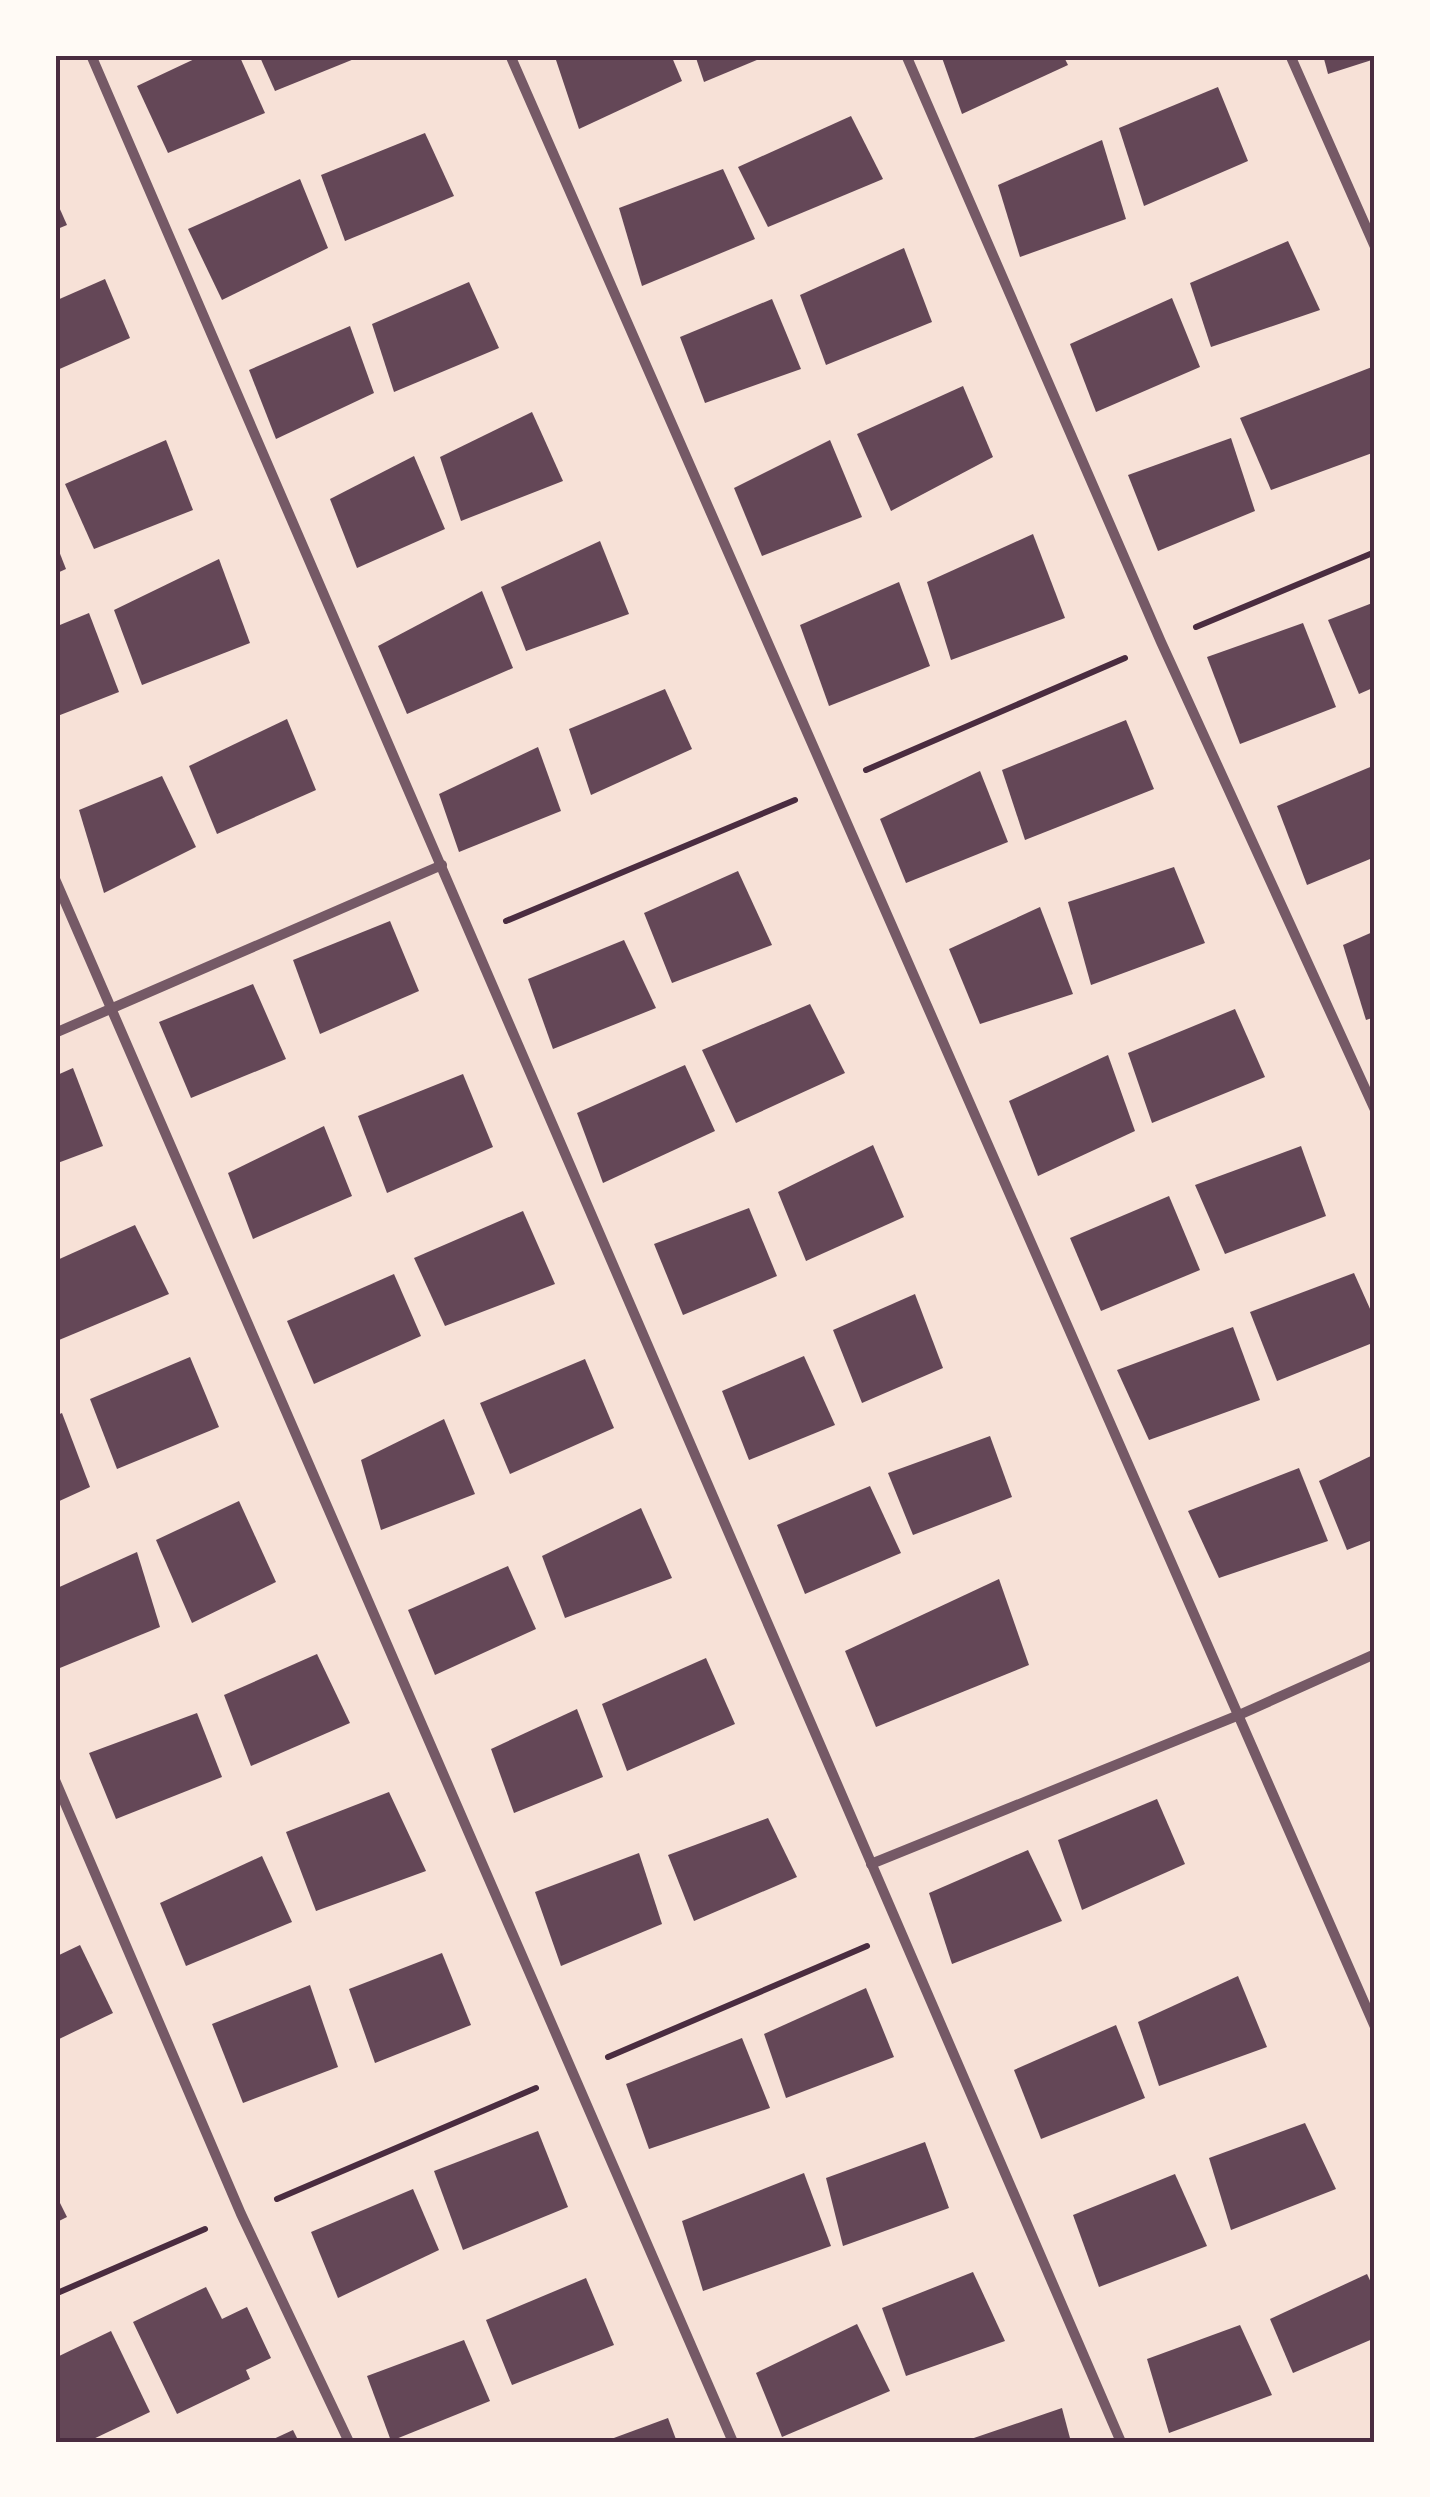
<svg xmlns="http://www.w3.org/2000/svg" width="1430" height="2497" font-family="Jost,sans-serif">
  <rect width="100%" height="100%" fill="#f7e1d7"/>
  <!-- building -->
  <g fill="#644757">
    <polygon points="203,55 239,55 265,113 168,153 137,86"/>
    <polygon points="259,55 364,55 275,91"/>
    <polygon points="567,55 671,55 682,81 579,129 556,60"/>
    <polygon points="695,55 769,55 704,82"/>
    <polygon points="941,55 1063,55 1068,65 962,114"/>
    <polygon points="1323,55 1375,55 1375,59 1328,74"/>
    <polygon points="1218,87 1248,161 1144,206 1119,128"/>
    <polygon points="851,116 883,179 768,227 738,167"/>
    <polygon points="425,133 454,196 345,241 321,175"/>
    <polygon points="1102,140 1126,219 1020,257 998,185"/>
    <polygon points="723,169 755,239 642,286 619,208"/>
    <polygon points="300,179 328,248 222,300 188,229"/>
    <polygon points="55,198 67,225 55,230"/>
    <polygon points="1288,241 1320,310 1211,347 1190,283"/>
    <polygon points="904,248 932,322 826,365 800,295"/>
    <polygon points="105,279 130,338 55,371 55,301"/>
    <polygon points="469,282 499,348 394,392 372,324"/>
    <polygon points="1172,298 1200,367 1096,412 1070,344"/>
    <polygon points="772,299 801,369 705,403 680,337"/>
    <polygon points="350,326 374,393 276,439 249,370"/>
    <polygon points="1372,367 1375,374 1375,452 1271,490 1240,418"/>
    <polygon points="963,386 993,457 891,511 857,434"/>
    <polygon points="532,412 563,481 461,521 440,457"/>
    <polygon points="1231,438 1255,511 1158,551 1128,475"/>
    <polygon points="166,440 193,510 94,549 65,484"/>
    <polygon points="830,440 862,517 762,556 734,488"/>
    <polygon points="414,456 445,529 357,568 330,499"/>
    <polygon points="1033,534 1065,618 951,660 927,582"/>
    <polygon points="55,541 66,569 55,574"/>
    <polygon points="600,541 629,614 526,651 501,587"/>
    <polygon points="219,559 250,643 142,685 114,610"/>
    <polygon points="899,582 930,666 829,706 800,625"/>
    <polygon points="482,591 513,668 407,714 378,646"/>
    <polygon points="1375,602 1375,687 1359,694 1328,620"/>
    <polygon points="89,613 119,692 55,717 55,627"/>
    <polygon points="1303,623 1336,707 1240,744 1207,657"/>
    <polygon points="665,689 692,749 591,795 569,729"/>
    <polygon points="287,719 316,790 217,834 189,766"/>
    <polygon points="1126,720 1154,789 1025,840 1002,770"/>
    <polygon points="538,747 561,811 459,852 439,794"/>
    <polygon points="1375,765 1375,857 1307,885 1277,806"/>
    <polygon points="980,771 1008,842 906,883 880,819"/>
    <polygon points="162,776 196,847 104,893 79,810"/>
    <polygon points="1174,867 1205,943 1091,985 1068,902"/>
    <polygon points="738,871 772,945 672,983 644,913"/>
    <polygon points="1040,907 1073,994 980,1024 949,949"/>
    <polygon points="390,921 419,991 320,1034 293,960"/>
    <polygon points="1375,931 1375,1017 1366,1020 1343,945"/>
    <polygon points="624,940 656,1008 553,1049 528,979"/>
    <polygon points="253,984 286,1059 191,1098 159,1022"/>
    <polygon points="810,1004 845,1073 736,1123 702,1050"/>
    <polygon points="1235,1009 1265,1077 1152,1123 1128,1053"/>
    <polygon points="1108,1055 1135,1131 1038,1176 1009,1101"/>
    <polygon points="685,1065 715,1131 603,1183 577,1113"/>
    <polygon points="73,1068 103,1146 55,1164 55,1076"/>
    <polygon points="463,1074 493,1147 387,1193 358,1116"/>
    <polygon points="324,1126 352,1196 253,1239 228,1173"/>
    <polygon points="873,1145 904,1217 806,1261 778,1192"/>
    <polygon points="1301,1146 1326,1216 1225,1254 1195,1185"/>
    <polygon points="1169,1196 1200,1270 1101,1311 1070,1238"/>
    <polygon points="749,1208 777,1276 683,1315 654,1244"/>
    <polygon points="523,1211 555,1284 445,1326 414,1258"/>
    <polygon points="135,1225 169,1294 59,1340 55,1330 55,1261"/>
    <polygon points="1354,1273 1375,1320 1375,1342 1277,1381 1250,1312"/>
    <polygon points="394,1274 421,1336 314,1384 287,1321"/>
    <polygon points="915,1294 943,1368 862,1403 833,1330"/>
    <polygon points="1233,1327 1260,1400 1149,1440 1117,1370"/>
    <polygon points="804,1356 835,1425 749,1460 722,1391"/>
    <polygon points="190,1357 219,1427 117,1469 90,1399"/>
    <polygon points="585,1359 614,1428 510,1474 480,1403"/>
    <polygon points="62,1413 90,1487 55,1503 55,1416"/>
    <polygon points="444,1419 475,1494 381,1530 361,1460"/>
    <polygon points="990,1436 1012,1497 913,1535 888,1473"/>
    <polygon points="1375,1454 1375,1539 1347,1550 1319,1481"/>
    <polygon points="1299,1468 1328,1541 1219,1578 1188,1511"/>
    <polygon points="870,1486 901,1553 805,1594 777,1525"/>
    <polygon points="239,1501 276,1582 192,1623 156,1540"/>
    <polygon points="641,1508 672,1578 565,1618 542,1556"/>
    <polygon points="137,1552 160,1627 55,1670 55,1589"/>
    <polygon points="508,1566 536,1629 435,1675 408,1610"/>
    <polygon points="999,1579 1029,1665 876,1727 845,1651"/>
    <polygon points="317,1654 350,1723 251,1766 224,1695"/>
    <polygon points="706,1658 735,1724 627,1771 602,1704"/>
    <polygon points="577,1709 603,1777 514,1813 491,1749"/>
    <polygon points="197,1713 222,1777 116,1819 89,1753"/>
    <polygon points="389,1792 426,1871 316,1911 286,1832"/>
    <polygon points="1157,1799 1185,1864 1082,1910 1058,1840"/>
    <polygon points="768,1818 797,1877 694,1921 668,1855"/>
    <polygon points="1028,1850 1062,1921 952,1964 929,1893"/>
    <polygon points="639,1853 662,1924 561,1966 535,1892"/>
    <polygon points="262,1856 292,1922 186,1966 160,1903"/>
    <polygon points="80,1945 113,2013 55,2041 55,1957"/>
    <polygon points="442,1953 471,2025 375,2063 349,1989"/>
    <polygon points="1238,1976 1267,2047 1159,2086 1138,2022"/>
    <polygon points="310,1985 338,2067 243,2103 212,2024"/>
    <polygon points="866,1988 894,2057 786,2098 764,2034"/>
    <polygon points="1116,2025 1145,2098 1041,2139 1014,2070"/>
    <polygon points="742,2038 770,2108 649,2149 626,2084"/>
    <polygon points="1305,2123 1336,2189 1231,2230 1209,2158"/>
    <polygon points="538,2131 568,2207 463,2250 434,2171"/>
    <polygon points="925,2142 949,2208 843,2246 826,2178"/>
    <polygon points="804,2173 831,2246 703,2291 682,2221"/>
    <polygon points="1175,2174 1207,2246 1099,2287 1073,2215"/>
    <polygon points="413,2189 439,2250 338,2298 311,2232"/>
    <polygon points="55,2193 67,2217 55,2223"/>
    <polygon points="973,2272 1005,2341 906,2376 882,2308"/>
    <polygon points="1367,2274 1375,2291 1375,2338 1293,2373 1270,2319"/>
    <polygon points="586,2278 614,2345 512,2385 486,2320"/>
    <polygon points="206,2287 222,2319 247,2307 271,2358 246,2370 250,2379 177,2414 133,2322"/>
    <polygon points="857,2324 890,2391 782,2437 756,2373"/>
    <polygon points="1240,2325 1272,2395 1169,2433 1147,2359"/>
    <polygon points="111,2331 150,2412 87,2442 57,2442 55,2358"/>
    <polygon points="464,2340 490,2401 391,2441 367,2376"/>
    <polygon points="1062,2408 1071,2442 966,2442 965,2441"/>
    <polygon points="668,2418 677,2442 603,2442"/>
    <polygon points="293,2430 299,2442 267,2442"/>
  </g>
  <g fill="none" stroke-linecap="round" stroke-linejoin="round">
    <!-- path -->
    <g stroke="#4a2c40" stroke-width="6">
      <polyline points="1196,627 1375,552"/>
      <polyline points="866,770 1125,658"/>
      <polyline points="506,921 795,800"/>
      <polyline points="608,2057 867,1946"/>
      <polyline points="277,2199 536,2088"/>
      <polyline points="55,2294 205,2229"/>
    </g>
    <!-- minor -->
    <g stroke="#755966" stroke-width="10">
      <polyline points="91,55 1121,2442"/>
      <polyline points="510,55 1375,2027"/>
      <polyline points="906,55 1161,642 1375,1110"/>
      <polyline points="1290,55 1375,247"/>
      <polyline points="55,879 733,2442"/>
      <polyline points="55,1033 442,865"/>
      <polyline points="55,1780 241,2214 349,2442"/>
      <polyline points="871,1864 1239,1715 1375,1654"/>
    </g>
  </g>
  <!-- border -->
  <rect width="1430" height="2497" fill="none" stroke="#fffaf5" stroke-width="115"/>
  <rect x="58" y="58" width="1314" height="2382" fill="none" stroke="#4a2c40" stroke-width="4"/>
</svg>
